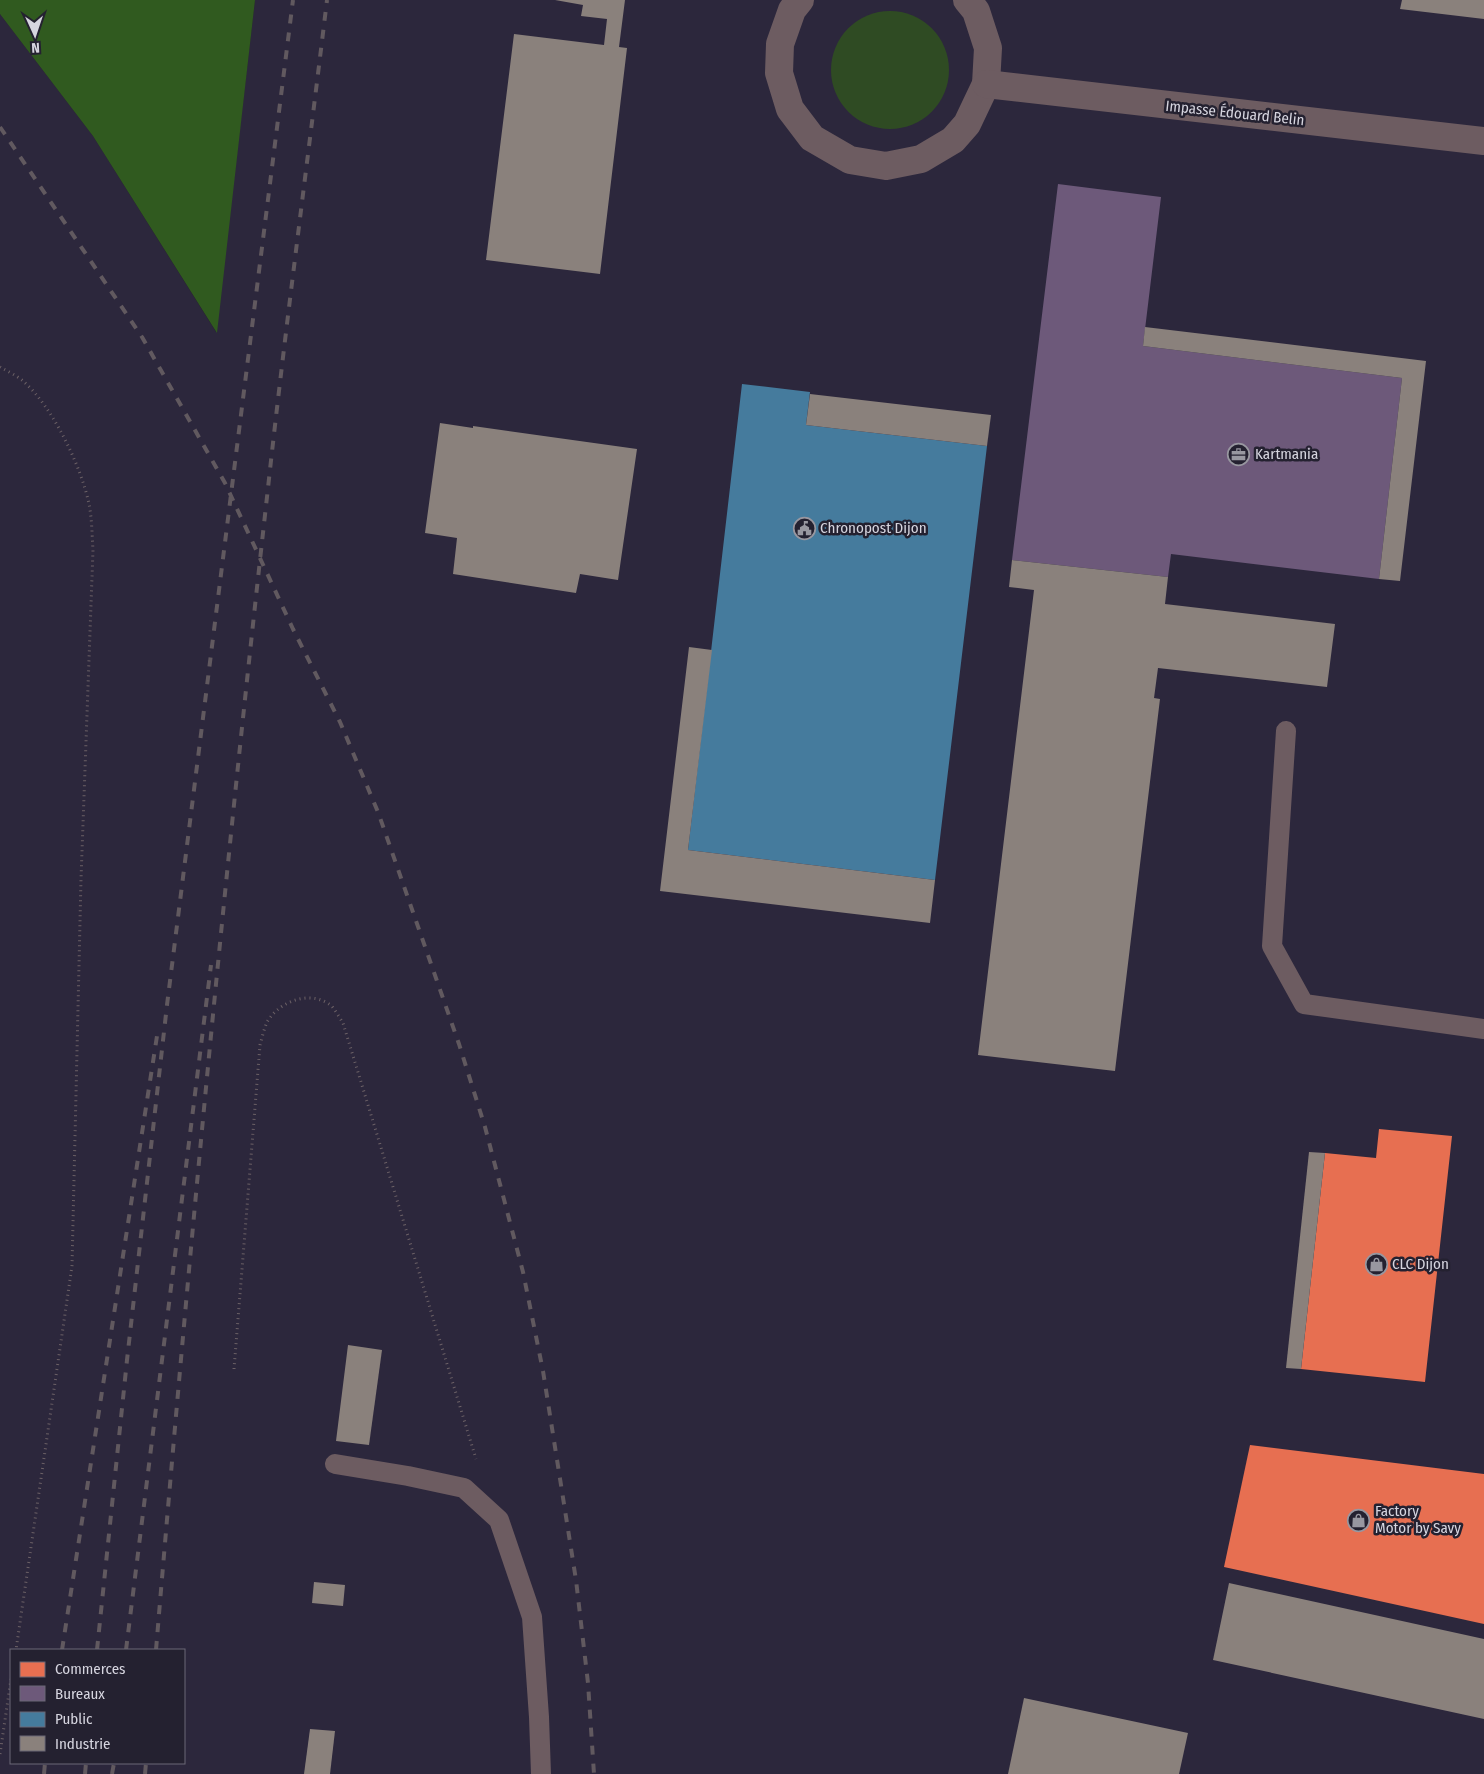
<svg xmlns="http://www.w3.org/2000/svg" width="1484" height="1774" font-family="'Fira Sans Condensed',sans-serif">
  <rect width="100%" height="100%" fill="#26242c"/>
  <!-- built -->
  <path fill="#2c273c" fill-rule="evenodd" d="M255,0H1484V1774H0V14L93,136L216,332ZM11,1650H184V1763H11Z"/>
  <!-- green -->
  <circle fill="#2f4b23" cx="890" cy="70" r="59"/>
  <!-- forest -->
  <polygon fill="#305a1f" points="0,0 255,0 217,333 93,136 0,14"/>
  <!-- shops -->
  <g fill="#e76f51">
    <polygon points="1379,1129 1452,1136 1425,1382 1301,1369 1325,1153 1376,1158"/>
    <polygon points="1250,1445 1484,1474 1484,1624 1224,1567"/>
  </g>
  <!-- offices -->
  <polygon fill="#6d597a" points="1058,184 1161,197 1143,346 1402,378 1379,579 1171,554 1168,577 1012,560"/>
  <!-- public -->
  <polygon fill="#457b9d" points="742,384 810,392 806,425 987,446 935,880 688,850"/>
  <!-- industry -->
  <g fill="#8a817c">
    <polygon points="555,0 625,0 619,47 627,48 600,274 486,260 514,34 604,45 607,19 581,16 583,5"/>
    <polygon points="1402,0 1484,0 1484,19 1400,9"/>
    <polygon points="1145,327 1426,361 1400,581 1379,579 1402,378 1143,346"/>
    <polygon points="810,394 991,415 987,446 806,425"/>
    <polygon points="440,423 473,428 473,426 637,449 618,580 580,574 576,593 453,574 457,538 425,533"/>
    <polygon points="1012,560 1168,577 1165,604 1335,624 1327,687 1158,668 1154,698 1160,699 1115,1071 978,1055 1034,590 1009,587"/>
    <polygon points="689,647 712,650 688,850 935,880 930,923 660,891"/>
    <polygon points="1309,1152 1325,1153 1301,1369 1286,1368"/>
    <polygon points="348,1345 382,1350 369,1445 336,1441"/>
    <polygon points="314,1582 345,1585 343,1606 312,1603"/>
    <polygon points="1229,1583 1484,1639 1484,1719 1213,1660"/>
    <polygon points="1024,1698 1188,1733 1179,1774 1008,1774"/>
    <polygon points="310,1729 335,1731 330,1774 304,1774"/>
  </g>
  <g fill="none" stroke-linecap="round" stroke-linejoin="round">
    <!-- path -->
    <g stroke="#6c6166" stroke-width="3" stroke-dasharray="1 4" stroke-linecap="butt">
      <path d="M0,367C7,371 16,375 23,381C53,407 81,466 89,504C92,519 92,535 93,550L81,879L72,1266L16,1650"/>
      <path d="M234,1369L260,1045C262,1038 264,1029 267,1022C279,1002 308,990 329,1004C334,1007 339,1017 343,1023L476,1459"/>
      <polyline points="0,1754 11,1679"/>
    </g>
    <!-- lane -->
    <g stroke="#6d5c61" stroke-width="20">
      <polyline points="1286,731 1272,946 1304,1004 1484,1029"/>
      <polyline points="335,1464 408,1476 464,1488 499,1520 532,1617 539,1717 541,1774"/>
    </g>
    <!-- street -->
    <g stroke="#6d5c61" stroke-width="28">
      <polyline points="800,0 792,10 780,44 779,73 790,109 812,138 850,160 886,166 921,159 953,140 967,124 986,84 988,48 976,11 967,0"/>
      <polyline points="986,84 1484,141"/>
    </g>
    <!-- rail -->
    <g stroke="#61595f" stroke-width="4" stroke-dasharray="9 9" stroke-linecap="butt">
      <polyline points="0,127 142,337 225,483 293,629 340,722 378,812 459,1044 485,1127 523,1272 543,1371 576,1580 588,1683 594,1774"/>
      <polyline points="62,1650 157,1036"/>
      <polyline points="97,1650 127,1360 167,1005 293,0"/>
      <polyline points="126,1650 211,965"/>
      <path d="M156,1650C188,1265 224,881 267,497C285,331 307,166 327,0"/>
      <polyline points="44,1774 45,1763"/>
      <polyline points="85,1774 86,1763"/>
      <polyline points="112,1774 114,1763"/>
      <polyline points="145,1774 146,1763"/>
    </g>
  </g>
  <!-- icons -->
  <defs>
    <symbol id="office-ring" viewBox="-11 -11 22 22"><circle r="9.5" fill="#242130" stroke="#9897a0" stroke-width="1.5"/><path d="M-6-3h4V-5.5h4V-3h4V5H-6ZM-1-4.5V-3h2v-1.5ZM-6 0V1H6V0Z" fill="#9897a0"/></symbol>
    <symbol id="civic-ring" viewBox="-11 -11 22 22"><circle r="9.5" fill="#242130" stroke="#9897a0" stroke-width="1.5"/><path d="M-.6-6.5H3V-4.5H.6V-3L4-1V1h2V6H-6V1h2V-1L-.6-3ZM-1.2 2.5V6h2.4V2.5Z" fill="#9897a0"/></symbol>
    <symbol id="shop-ring" viewBox="-11 -11 22 22"><circle r="9.5" fill="#242130" stroke="#9897a0" stroke-width="1.5"/><path d="M-5-2.5h2.3a2.7 3.5 0 0 1 5.4 0H5L5.5 6h-11ZM-1.5-2.5h3a1.5 2.3 0 0 0-3 0Z" fill="#9897a0"/></symbol>
  </defs>
  <g fill-rule="evenodd">
    <use href="#office-ring" x="1226" y="442" width="25" height="25"/>
    <use href="#civic-ring" x="792" y="516" width="25" height="25"/>
    <use href="#shop-ring" x="1364" y="1252" width="25" height="25"/>
    <use href="#shop-ring" x="1346" y="1508" width="25" height="25"/>
  </g>
  <g text-anchor="middle" stroke-width="5" stroke-linejoin="round" paint-order="stroke">
    <!-- street labels -->
    <g font-size="15" fill="#d6d5df" stroke="#242130">
      <text transform="translate(1235 113) rotate(6)" y="5">Impasse Édouard Belin</text>
    </g>
    <!-- poi labels -->
    <g font-size="15" fill="#d6d5df" stroke="#242130" text-anchor="start">
      <text x="1255" y="459">Kartmania</text>
      <text x="820" y="533">Chronopost Dijon</text>
      <text x="1392" y="1269">CLC Dijon</text>
      <text x="1375" y="1516">Factory<tspan x="1375" dy="17">Motor by Savy</tspan></text>
    </g>
  </g>
  <!-- legend -->
  <rect x="10" y="1649" width="175" height="115" fill="#242130" stroke="#6b6976"/>
  <rect x="20" y="1662" width="25" height="15" fill="#e76f51" stroke="#6b6976"/>
  <text x="55" y="1674" font-size="15" fill="#d6d5df">Commerces</text>
  <rect x="20" y="1686" width="25" height="15" fill="#6d597a" stroke="#6b6976"/>
  <text x="55" y="1699" font-size="15" fill="#d6d5df">Bureaux</text>
  <rect x="20" y="1712" width="25" height="15" fill="#457b9d" stroke="#6b6976"/>
  <text x="55" y="1724" font-size="15" fill="#d6d5df">Public</text>
  <rect x="20" y="1736" width="25" height="15" fill="#8a817c" stroke="#6b6976"/>
  <text x="55" y="1749" font-size="15" fill="#d6d5df">Industrie</text>
  <!-- north arrow -->
  <g transform="translate(35 35) rotate(177)" stroke="#242130" stroke-width="4" paint-order="stroke">
  <path d="M0-4L9 19L0 12L-9 19Z" fill="#d6d5df"/>
  <text y="-8" font-size="14" font-weight="bold" text-anchor="middle" fill="#d6d5df">N</text>
  </g>
</svg>
